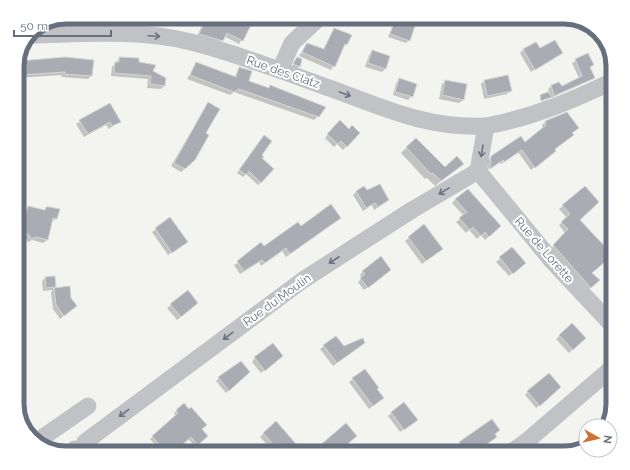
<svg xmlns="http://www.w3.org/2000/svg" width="630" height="470" font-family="Raleway,sans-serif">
  <rect width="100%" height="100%" fill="#f3f4f0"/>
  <!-- built -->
  <polygon fill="#e4e4e4" points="103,443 111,453 88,453"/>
  <!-- shadow -->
  <g fill="#0003">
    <polygon points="65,17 110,17 110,20 107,23 73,24 73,20 65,20"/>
    <polygon points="205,17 225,17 216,35 251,19 251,17 282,17 277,24 264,19 254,24 252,21 239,44 224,36 219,43 197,37"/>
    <polygon points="395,20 409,40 406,43 388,37"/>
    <polygon points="334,29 350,36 331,70 299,56 307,44 323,50"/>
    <polygon points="523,50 540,50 561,53 531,72 520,53"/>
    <polygon points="373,51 385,69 382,72 365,67 369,55"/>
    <polygon points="588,54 592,65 589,68 594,78 551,98 548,89 551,86 559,83 561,87 579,78 572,63"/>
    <polygon points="120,58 138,63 165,79 164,86 161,89 147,88 148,79 111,76 112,67"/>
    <polygon points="297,58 299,66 296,69 291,68"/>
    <polygon points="20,62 91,76 88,79 61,77 62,75 17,78 17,65"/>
    <polygon points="197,63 234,78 239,68 248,82 267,89 270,86 318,116 314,120 234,92 230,95 187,79"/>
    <polygon points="400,79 412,96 408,100 393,95 396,83"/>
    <polygon points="445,81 463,100 459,103 439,99 442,84"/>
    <polygon points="484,81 511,91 507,94 484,99 481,84"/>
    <polygon points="208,103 190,164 181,172 171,166"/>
    <polygon points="110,104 120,121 109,129 106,125 84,137 76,124"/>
    <polygon points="340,121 349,130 359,133 343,150 337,144 334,147 325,138"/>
    <polygon points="546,121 574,131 531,170 518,152 501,164 499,162 487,170 488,160 491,157 525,144 543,129 542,125"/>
    <polygon points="264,136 261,159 272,169 258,185 246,174 243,177 237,173"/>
    <polygon points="407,147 444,168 462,164 435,186 427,178 425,179 401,153"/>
    <polygon points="357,191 367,192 385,203 374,210 372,205 363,211 353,195"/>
    <polygon points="456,199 499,226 485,240 481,235 477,239 469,230 466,233 456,222 464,216 452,203"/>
    <polygon points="563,206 579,220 591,273 598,280 587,291 551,249 565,233 559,225 567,218 559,209"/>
    <polygon points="28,207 43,211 46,208 56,219 51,222 47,240 43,243 32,240 28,242 25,238 20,236 22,229 20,229 25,210"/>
    <polygon points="340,218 286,257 282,251 261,266 259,262 240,274 234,265 300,227"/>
    <polygon points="156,229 183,245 168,255 152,232"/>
    <polygon points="409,238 442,249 422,264 405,241"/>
    <polygon points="512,248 521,266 509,276 496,262"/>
    <polygon points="390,270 364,290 358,282 362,278 360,275 363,271"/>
    <polygon points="45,278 55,287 53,289 69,287 70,298 76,306 60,319 53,309 51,292 53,290 43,291 42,281"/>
    <polygon points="171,305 193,307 177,320 167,308"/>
    <polygon points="572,325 584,338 569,353 556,339"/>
    <polygon points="324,346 344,348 361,346 333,366 320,349"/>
    <polygon points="255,358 278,359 261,373 252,362"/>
    <polygon points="246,375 226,393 216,381 219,378"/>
    <polygon points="353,379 376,389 383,398 369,409 349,382"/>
    <polygon points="556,391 536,408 525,395 528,392"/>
    <polygon points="404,403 413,423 400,432 388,416"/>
    <polygon points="184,404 201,429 205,438 195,446 188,439 172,453 156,453 156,445 150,439 176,416 174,413"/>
    <polygon points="264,433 299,449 303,446 309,453 283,453 278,447 273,451 260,437"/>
    <polygon points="586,435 586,447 572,451 576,449 573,445"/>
    <polygon points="460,443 474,453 462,453 456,446"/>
  </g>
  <!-- building -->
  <g fill="#a9adb3" stroke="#d5d5d3">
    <polygon points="243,17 255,17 243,41 227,33 223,41 199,34 204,23 222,26 224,21 239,26"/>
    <polygon points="395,19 415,26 410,41 390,34"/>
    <polygon points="334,28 352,35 347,45 345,44 335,67 302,52 307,43 324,49"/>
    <polygon points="555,40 563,53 535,70 523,49 536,42 540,48"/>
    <polygon points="372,50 390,56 386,69 368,63"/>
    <polygon points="588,53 594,65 590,67 595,78 554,96 551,85 559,82 562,86 582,76 575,59"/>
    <polygon points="65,57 94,60 92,76 64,74 65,72 20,75 19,61"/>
    <polygon points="119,57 139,58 139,62 156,65 153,71 166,78 165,86 150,84 151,76 114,73 115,62 119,62"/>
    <polygon points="297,57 302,59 300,67 293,64"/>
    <polygon points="196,62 236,77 239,67 252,71 249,81 269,88 270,85 326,107 319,117 239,89 234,92 190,75"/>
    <polygon points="508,75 512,91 487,96 484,80"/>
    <polygon points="399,78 417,84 413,97 395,92"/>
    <polygon points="445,80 467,84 464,100 442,95"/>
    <polygon points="548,92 552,97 541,101 540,95"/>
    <polygon points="208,102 220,109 206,133 209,135 195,160 185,169 174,163"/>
    <polygon points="110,103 121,122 112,126 110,122 88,134 79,120"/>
    <polygon points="567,112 579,128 572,133 574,135 555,149 556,151 535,168 522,150 504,162 503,160 490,169 491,156 521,136 525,142 546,125 545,121"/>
    <polygon points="340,120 349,129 352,125 360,133 347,147 341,141 338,144 327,134"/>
    <polygon points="264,135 272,141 262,155 264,157 262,158 274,169 261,183 249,171 247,175 239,170"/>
    <polygon points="416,138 445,167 457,156 464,164 441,181 433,173 431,174 406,147"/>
    <polygon points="380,184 389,200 378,207 375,203 366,208 356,191 364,186 367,190"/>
    <polygon points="585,186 599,202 580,220 613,255 592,273 600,280 591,288 553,245 568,229 561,222 570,214 562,205"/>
    <polygon points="468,189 501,226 489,237 485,232 481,236 473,227 470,230 459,218 467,212 455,199"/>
    <polygon points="331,204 341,218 290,254 286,248 265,263 262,260 244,271 237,261 261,242 264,246 298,222 301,226"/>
    <polygon points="28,206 45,210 46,207 50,207 60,209 57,219 53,218 48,240 36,237 31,239 29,235 23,233 25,226 23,225"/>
    <polygon points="170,217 188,242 172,253 155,228"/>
    <polygon points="424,224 443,249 426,261 408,237"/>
    <polygon points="512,247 526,263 513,274 499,257"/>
    <polygon points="381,256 391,270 368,288 360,278 365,274 362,271"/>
    <polygon points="55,276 56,287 46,288 45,277"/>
    <polygon points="70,286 71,298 77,306 64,316 56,305 54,288"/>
    <polygon points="188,290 198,303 181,317 170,304"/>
    <polygon points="572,323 586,338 573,350 559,335"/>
    <polygon points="336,336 344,346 363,338 365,343 337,363 323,345"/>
    <polygon points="273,343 283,356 265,371 254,357"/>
    <polygon points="241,361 250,372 229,391 218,377"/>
    <polygon points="365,369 379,388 377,389 384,398 373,406 352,378"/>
    <polygon points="549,373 561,387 540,406 527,391"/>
    <polygon points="404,402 418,420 404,430 391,412"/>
    <polygon points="184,403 189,409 191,407 207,425 202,429 208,436 198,445 191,437 173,453 158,453 158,443 152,436 178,413 176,410"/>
    <polygon points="492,419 500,430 495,434 497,437 474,453 467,453 459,442"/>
    <polygon points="276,421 304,453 281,453 263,433"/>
    <polygon points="346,423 357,436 337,453 311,453"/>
  </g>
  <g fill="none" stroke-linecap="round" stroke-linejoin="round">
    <!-- minor -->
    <g stroke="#c0c2c5" stroke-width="17">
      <path d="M31,35C83,34 139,29 191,42C238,54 285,72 332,89C384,108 428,129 486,126L478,171"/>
      <polyline points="280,70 292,43 320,17"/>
      <path d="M486,126C531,118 571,101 613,81"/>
      <polyline points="478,171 552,261 613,326"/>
      <polyline points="36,442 88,406"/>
      <polyline points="85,442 303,280 412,210 478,171"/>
      <polyline points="69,453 75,449"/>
      <polyline points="510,453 527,441 613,367"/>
    </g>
  </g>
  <!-- one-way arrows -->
  <defs><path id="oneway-shaft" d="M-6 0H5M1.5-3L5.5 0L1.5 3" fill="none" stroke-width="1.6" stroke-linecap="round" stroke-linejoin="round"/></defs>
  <g stroke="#6a7382">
    <use href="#oneway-shaft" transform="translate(154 36) rotate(3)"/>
    <use href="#oneway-shaft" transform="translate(345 94) rotate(20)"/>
    <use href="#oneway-shaft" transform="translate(482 151) rotate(100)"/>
    <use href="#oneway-shaft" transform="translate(444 191) rotate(149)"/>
    <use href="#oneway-shaft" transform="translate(334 260) rotate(147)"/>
    <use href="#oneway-shaft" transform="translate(228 336) rotate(143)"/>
    <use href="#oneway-shaft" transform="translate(124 413) rotate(143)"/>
  </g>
  <g text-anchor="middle" stroke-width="4" stroke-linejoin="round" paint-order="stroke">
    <!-- street labels -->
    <g font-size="12" fill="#666f7e" stroke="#fff">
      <text transform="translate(283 72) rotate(19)" y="4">Rue des Clatz</text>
      <text transform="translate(544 250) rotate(49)" y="4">Rue de Lorette</text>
      <text transform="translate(277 300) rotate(-36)" y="4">Rue du Moulin</text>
    </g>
  </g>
  <!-- crop -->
  <path d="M0 0H630V470H0ZM66 24H564A42 42 0 0 1 606 66V404A42 42 0 0 1 564 446H66A42 42 0 0 1 24 404V66A42 42 0 0 1 66 24Z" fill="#fff" fill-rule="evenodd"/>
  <path fill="none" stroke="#666f7e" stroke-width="5" d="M66 24H564A42 42 0 0 1 606 66V404A42 42 0 0 1 564 446H66A42 42 0 0 1 24 404V66A42 42 0 0 1 66 24Z"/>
  <!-- north arrow -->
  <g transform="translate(598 438) rotate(98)"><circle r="19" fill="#ffffff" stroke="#c2c5cb"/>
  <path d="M0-3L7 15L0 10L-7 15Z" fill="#ce7236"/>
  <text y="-6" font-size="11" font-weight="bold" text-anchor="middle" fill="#666f7e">N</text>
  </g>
  <!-- scale -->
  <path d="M14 30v6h97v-6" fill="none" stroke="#666f7e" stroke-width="2"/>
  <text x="20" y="30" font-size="12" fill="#666f7e" stroke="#ffffff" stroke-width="3" paint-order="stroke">50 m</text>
</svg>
